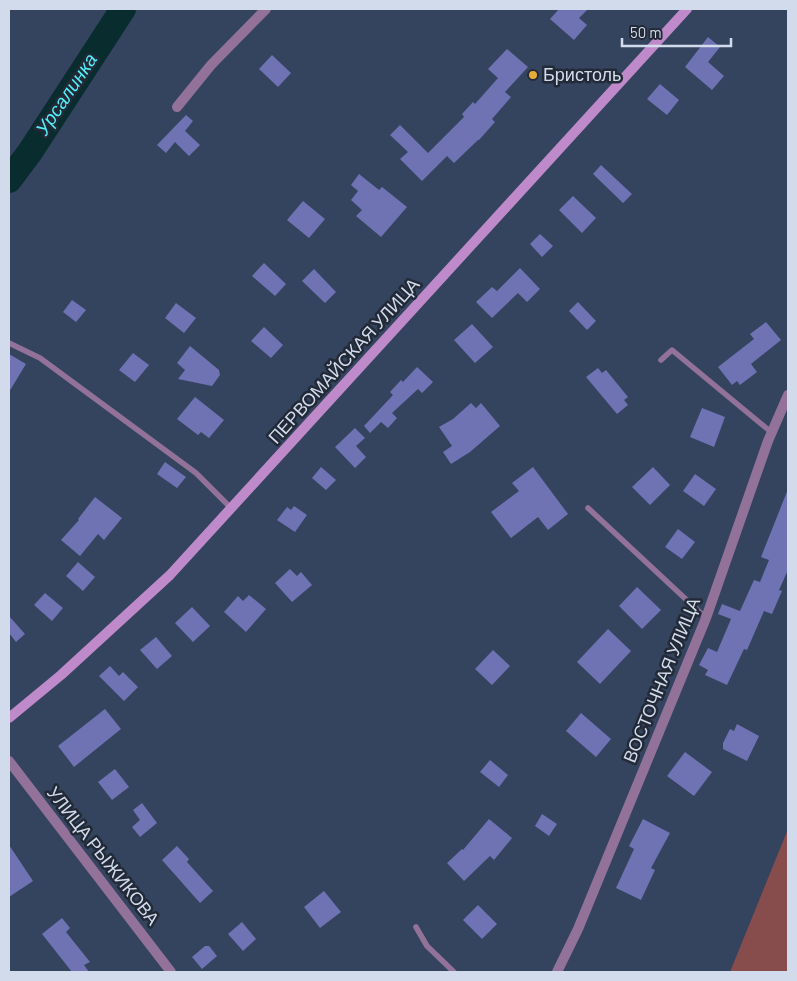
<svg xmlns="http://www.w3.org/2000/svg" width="797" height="981" font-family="Barlow,sans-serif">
  <rect width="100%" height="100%" fill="#34445f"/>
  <!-- green -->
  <polygon fill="#874d4c" points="788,829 788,972 730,972"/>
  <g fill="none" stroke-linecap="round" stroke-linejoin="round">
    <!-- river -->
    <polyline stroke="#092d2f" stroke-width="26" points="9,180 30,152 123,9"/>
  </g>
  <!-- building -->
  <g fill="#6f72b3">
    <polygon points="559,9 588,9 579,18 587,25 574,40 550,19"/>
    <polygon points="708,37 720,47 708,62 724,76 712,90 685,67"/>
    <polygon points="507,49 528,67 505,92 511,97 492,119 495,122 479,140 478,140 454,163 447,156 422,181 400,159 408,152 390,135 400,125 428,153 464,117 462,114 473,102 475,104 498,78 488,69"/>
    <polygon points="272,55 291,73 278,87 259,69"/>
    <polygon points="660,84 679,100 667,115 647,99"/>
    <polygon points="186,115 193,121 185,131 200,145 189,156 175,142 166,153 157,145"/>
    <polygon points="601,165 632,194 623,203 593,174"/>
    <polygon points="359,174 379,190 382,187 407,207 381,237 356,216 362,210 351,200 358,191 351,185"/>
    <polygon points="573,196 596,218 582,233 559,210"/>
    <polygon points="303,201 325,219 309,238 287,220"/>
    <polygon points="540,234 553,246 542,257 530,244"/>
    <polygon points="264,263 286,284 275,296 252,276"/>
    <polygon points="520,268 540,289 527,302 518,293 492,318 476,302 492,287 497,291"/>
    <polygon points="314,269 336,292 325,303 302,281"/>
    <polygon points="72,300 86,310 76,322 63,312"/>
    <polygon points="578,302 596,321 587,330 569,311"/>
    <polygon points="176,303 196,318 184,333 165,318"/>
    <polygon points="766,322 781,340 751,364 757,372 740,385 737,381 732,385 718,367 754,339 750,334"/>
    <polygon points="472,324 493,347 475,363 454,340"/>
    <polygon points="264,327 283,345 271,358 251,341"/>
    <polygon points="190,346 219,370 220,375 212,386 178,379 185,370 177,363"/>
    <polygon points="133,353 149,365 135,382 119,370"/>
    <polygon points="9,354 26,364 9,392"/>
    <polygon points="417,367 433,382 422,393 418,389 392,413 397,418 388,428 381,422 370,433 364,426 393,395 390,392 401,380 403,382"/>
    <polygon points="598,368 602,373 606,370 628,397 624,400 628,405 617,414 586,377"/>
    <polygon points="195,397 224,420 209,438 201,432 198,435 177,419"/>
    <polygon points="471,403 476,408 481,403 500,426 470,452 451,464 443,452 452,446 439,427 453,419"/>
    <polygon points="702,408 725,417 714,447 690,437"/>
    <polygon points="355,428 365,438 356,446 366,457 355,468 335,447"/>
    <polygon points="165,462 186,477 177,488 157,474"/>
    <polygon points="321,467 336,480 326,490 312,478"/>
    <polygon points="533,467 568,514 548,530 538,517 511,538 491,512 519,491 512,483"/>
    <polygon points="653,467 670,485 650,505 632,487"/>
    <polygon points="695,474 716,489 704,506 683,491"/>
    <polygon points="788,489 788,570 779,590 782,591 772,614 764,611 747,650 744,649 727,685 705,675 708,670 699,665 708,648 717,652 731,619 718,614 722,604 740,611 754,580 760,582 769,560 761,557"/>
    <polygon points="95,497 122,518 104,540 98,534 80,556 61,540 79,520 78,519"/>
    <polygon points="294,506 307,515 295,532 277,520 287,507 291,510"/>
    <polygon points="678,529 695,542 682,559 665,547"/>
    <polygon points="78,562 95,577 83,591 66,576"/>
    <polygon points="290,569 297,576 301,572 312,585 292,602 275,583"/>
    <polygon points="637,587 661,610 642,629 619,606"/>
    <polygon points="45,593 63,608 52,621 34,605"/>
    <polygon points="249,595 266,609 246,632 224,612 238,596 243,601"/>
    <polygon points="192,607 210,626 193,642 175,623"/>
    <polygon points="9,616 25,634 16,642 9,633"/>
    <polygon points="608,629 631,651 600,684 577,662"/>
    <polygon points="156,637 172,656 157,669 140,650"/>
    <polygon points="493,650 510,666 492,685 475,669"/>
    <polygon points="110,666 119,676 123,672 138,687 124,701 99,676"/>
    <polygon points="105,709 121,729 74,767 58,746"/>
    <polygon points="581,713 611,739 596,757 566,731"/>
    <polygon points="737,724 759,736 747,761 723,749 723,743 730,729 734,731"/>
    <polygon points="685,752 712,772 694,796 667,776"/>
    <polygon points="490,760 508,775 499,787 480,772"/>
    <polygon points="115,769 129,787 112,800 98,782"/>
    <polygon points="142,803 157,823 140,837 132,827 140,820 133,810"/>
    <polygon points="542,814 557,824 549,836 535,826"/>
    <polygon points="489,819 512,838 494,860 490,856 464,881 447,863 462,849 463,850"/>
    <polygon points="643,819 670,833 651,868 655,870 641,900 616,888 634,849 629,846"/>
    <polygon points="9,845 33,881 9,897"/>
    <polygon points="177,846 189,859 187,862 213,891 200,903 162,860"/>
    <polygon points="324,891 341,912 320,928 304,907"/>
    <polygon points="478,905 497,924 482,939 463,920"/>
    <polygon points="62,918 70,928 66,932 90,962 84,965 89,972 72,972 42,934"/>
    <polygon points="242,922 256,939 243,951 228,934"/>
    <polygon points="205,946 209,946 217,956 202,969 192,957"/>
  </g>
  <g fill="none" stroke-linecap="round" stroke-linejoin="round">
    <!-- service -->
    <g stroke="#93729a" stroke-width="5.5">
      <polyline points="9,343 40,358 196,473 231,508"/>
      <polyline points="661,360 672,350 771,432"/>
      <polyline points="588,508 706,618"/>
      <polyline points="416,927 427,946 454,972"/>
    </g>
    <!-- minor -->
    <g stroke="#93729a" stroke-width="10">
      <polyline points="177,107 211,65 266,9"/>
      <polyline points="9,761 171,972"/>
      <polyline points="557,972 578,929 706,618 768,441 788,395"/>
    </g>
    <!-- secondary -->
    <polyline stroke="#bf8aca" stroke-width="10" points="9,718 61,675 170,575 687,9"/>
  </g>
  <!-- markers -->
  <circle fill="#e6ac36" stroke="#232a37" stroke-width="2" cx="533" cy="75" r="5"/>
  <g text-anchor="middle" stroke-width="5" stroke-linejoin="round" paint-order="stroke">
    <!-- poi labels -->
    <g font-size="18" fill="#d1dbec" stroke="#232a37" text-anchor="start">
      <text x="543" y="81">Бристоль</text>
    </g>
    <!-- street labels -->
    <g font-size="18" fill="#d1dbec" stroke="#232a37">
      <text transform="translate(344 361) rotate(-48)" y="6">ПЕРВОМАЙСКАЯ УЛИЦА</text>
      <text transform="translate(662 680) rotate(-68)" y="6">ВОСТОЧНАЯ УЛИЦА</text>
      <text transform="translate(103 856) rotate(52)" y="6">УЛИЦА РЫЖИКОВА</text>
    </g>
    <!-- water labels -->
    <g font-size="19" font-style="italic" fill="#52eff9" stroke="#232a37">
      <text transform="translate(66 94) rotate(-56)" y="7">Урсалинка</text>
    </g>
  </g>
  <!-- border -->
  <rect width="797" height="981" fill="none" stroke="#d1dbec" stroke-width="20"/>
  <!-- scale -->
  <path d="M622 38v8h109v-8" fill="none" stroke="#d1dbec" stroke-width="2.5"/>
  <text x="630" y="38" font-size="15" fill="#d1dbec" stroke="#232a37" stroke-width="4" paint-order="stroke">50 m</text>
</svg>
